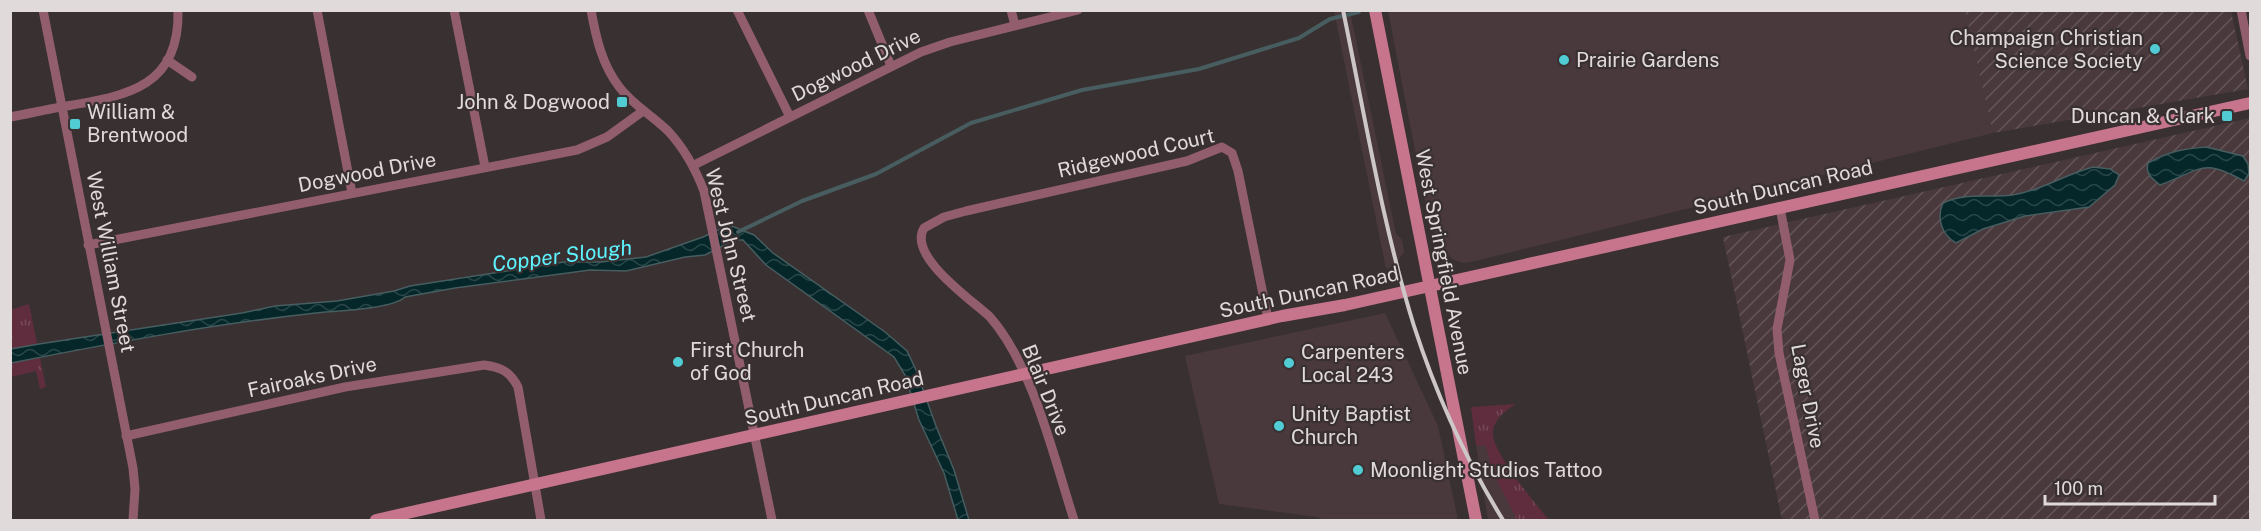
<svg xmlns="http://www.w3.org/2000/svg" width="2261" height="531" font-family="'Public Sans',sans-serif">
  <defs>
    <pattern id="industrial-furrows" width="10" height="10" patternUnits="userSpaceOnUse" patternTransform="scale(1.5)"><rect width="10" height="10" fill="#49393d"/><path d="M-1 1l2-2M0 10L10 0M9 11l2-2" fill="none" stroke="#635558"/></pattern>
    <pattern id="grass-tufts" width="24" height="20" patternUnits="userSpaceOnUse" patternTransform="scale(1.5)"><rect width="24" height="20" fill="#5f2d3d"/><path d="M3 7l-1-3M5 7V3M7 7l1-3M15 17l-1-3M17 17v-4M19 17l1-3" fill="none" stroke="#764b58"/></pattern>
    <pattern id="water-waves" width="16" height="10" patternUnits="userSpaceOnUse" patternTransform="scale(1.5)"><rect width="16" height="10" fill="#05272a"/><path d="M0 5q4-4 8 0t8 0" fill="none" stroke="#294648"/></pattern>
  </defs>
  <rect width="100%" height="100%" fill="#393032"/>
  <!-- built -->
  <g fill="#49393d">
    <polygon points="1334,11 1350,11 1396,234 1402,240 1404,252 1395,265 1386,269"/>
    <polygon points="1388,11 1965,11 1993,133 1471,262 1463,263 1454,260 1446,253 1437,240 1428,217"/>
    <polygon points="1385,313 1438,426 1458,520 1323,520 1317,517 1219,504 1185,356"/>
    <polygon points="1476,445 1486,446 1492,471 1517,520 1488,520"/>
  </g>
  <!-- industrial -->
  <g fill="url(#industrial-furrows)">
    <polygon points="1965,11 2231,11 2248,89 1993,133"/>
    <polygon points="2250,118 2250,520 1782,520 1723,237"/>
  </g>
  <!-- grass -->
  <g fill="url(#grass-tufts)">
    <polygon points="29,304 46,387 40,389 36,371 11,377 10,310"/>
    <path d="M1516,404C1506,410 1495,418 1493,431C1489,449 1536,504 1549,520H1517L1492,471L1486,446L1476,445L1471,407Z"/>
  </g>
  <!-- water -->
  <g fill="url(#water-waves)" stroke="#475d5f" stroke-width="1.5">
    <path d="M2206,147L2243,156L2248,164L2249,174L2244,181C2201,157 2202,170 2160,185C2152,178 2145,174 2148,163C2170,151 2182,149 2206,147Z"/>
    <path d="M2093,167L2110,169L2119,175L2115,185L2089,207L2025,216L1983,229L1956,243C1942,235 1936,218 1943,203C1966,192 1988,198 2012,195C2040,191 2066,174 2093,167Z"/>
    <path d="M729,225L754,235L773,253L885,332L907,351L916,370L936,426L954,470L969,520H958L944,473L919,420L905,375L894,357L766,265L743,240H734L705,255L685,257L626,271L590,270L455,288L405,297C393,309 335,311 316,313C214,324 112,343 11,363V349L39,344L242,313L275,306L337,301L394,291L410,286L564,262H601L646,257L703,237Z"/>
  </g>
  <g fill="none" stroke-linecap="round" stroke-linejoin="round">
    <!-- stream -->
    <polyline stroke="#475d5f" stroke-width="4" points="738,232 802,201 876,174 971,123 1082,90 1199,69 1299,38 1330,19 1359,12"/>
    <!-- minor -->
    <g stroke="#925e6d" stroke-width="9">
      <polyline points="43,10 133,468 135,489 133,520"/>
      <polyline points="317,10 352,193"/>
      <polyline points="454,10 485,167"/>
      <path d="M591,10C596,38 602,65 620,88C633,105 653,116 668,131C685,149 695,168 704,191L772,520"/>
      <polyline points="737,10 790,117"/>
      <polyline points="868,10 891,66"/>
      <polyline points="1011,10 1015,25"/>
      <polyline points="2241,10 2250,56"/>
      <polyline points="167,60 192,77"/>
      <path d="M10,117C27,114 44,110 61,107C123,96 180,90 178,10"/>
      <polyline points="694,165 921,52 950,42 1078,10"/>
      <polyline points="1780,208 1790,260 1777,329 1779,353 1815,520"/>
      <polyline points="88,245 577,150 607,137 643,111"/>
      <path d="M126,436L345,387L484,365C500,367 510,371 518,387L541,520"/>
      <path d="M1074,520C1054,458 1033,366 990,317C972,300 907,256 924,228L944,217L966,211L1187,161L1222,147L1232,153L1238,171L1268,319"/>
    </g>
    <!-- secondary -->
    <g stroke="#c6758d" stroke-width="12">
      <polyline points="1375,10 1476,520"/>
      <polyline points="376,520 1282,316 1345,305 1430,286 2250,103"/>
    </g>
    <!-- rail -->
    <path stroke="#cdc7c8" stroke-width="4" d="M1343,10C1365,116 1382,223 1414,326C1436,394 1466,460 1503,520"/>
  </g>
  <!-- markers -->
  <g fill="#51ccd5" stroke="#393032" stroke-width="2">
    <circle cx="2155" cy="49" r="6"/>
    <circle cx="1564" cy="60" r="6"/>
    <rect x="616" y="96" width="12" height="12" rx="3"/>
    <rect x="2221" y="110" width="12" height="12" rx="3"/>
    <rect x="69" y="118" width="12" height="12" rx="3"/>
    <circle cx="678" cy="362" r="6"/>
    <circle cx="1289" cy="363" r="6"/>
    <circle cx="1279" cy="426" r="6"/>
    <circle cx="1358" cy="470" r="6"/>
  </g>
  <g text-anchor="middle" stroke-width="4.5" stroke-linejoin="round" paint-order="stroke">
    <!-- poi labels -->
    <g font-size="20" fill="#e0dadb" stroke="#393032" text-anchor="start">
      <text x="2143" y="45" text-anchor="end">Champaign Christian<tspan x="2143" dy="23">Science Society</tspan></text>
      <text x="1576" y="67">Prairie Gardens</text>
      <text x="610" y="109" text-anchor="end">John &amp; Dogwood</text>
      <text x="87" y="119">William &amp;<tspan x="87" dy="23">Brentwood</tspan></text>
      <text x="2215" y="123" text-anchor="end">Duncan &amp; Clark</text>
      <text x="690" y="357">First Church<tspan x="690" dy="23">of God</tspan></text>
      <text x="1301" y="359">Carpenters<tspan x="1301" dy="23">Local 243</tspan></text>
      <text x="1291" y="421">Unity Baptist<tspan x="1291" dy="23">Church</tspan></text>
      <text x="1370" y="477">Moonlight Studios Tattoo</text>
    </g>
    <!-- street labels -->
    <g font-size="20" fill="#e0dadb" stroke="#393032">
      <text transform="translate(856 65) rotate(-26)" y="7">Dogwood Drive</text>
      <text transform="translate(1136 153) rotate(-13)" y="7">Ridgewood Court</text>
      <text transform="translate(367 172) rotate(-11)" y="7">Dogwood Drive</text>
      <text transform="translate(1783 187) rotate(-13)" y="7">South Duncan Road</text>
      <text transform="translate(731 245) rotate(76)" y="7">West John Street</text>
      <text transform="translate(111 262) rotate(79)" y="7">West William Street</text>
      <text transform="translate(1444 262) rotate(79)" y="7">West Springfield Avenue</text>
      <text transform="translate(1309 292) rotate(-12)" y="7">South Duncan Road</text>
      <text transform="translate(312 377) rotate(-12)" y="7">Fairoaks Drive</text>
      <text transform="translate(1046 390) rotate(68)" y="7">Blair Drive</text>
      <text transform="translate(1808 396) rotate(79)" y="7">Lager Drive</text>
      <text transform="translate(834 398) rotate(-13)" y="7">South Duncan Road</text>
    </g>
    <!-- water labels -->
    <g font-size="21" font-style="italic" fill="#5df2fd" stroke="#393032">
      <text transform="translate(562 256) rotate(-7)" y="7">Copper Slough</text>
    </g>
  </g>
  <!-- border -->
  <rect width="2261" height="531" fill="none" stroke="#e0dadb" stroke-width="24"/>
  <!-- scale -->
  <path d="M2045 495v9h170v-9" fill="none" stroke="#e0dadb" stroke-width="3"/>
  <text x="2054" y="495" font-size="18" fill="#e0dadb" stroke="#393032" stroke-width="4.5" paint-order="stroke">100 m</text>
</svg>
